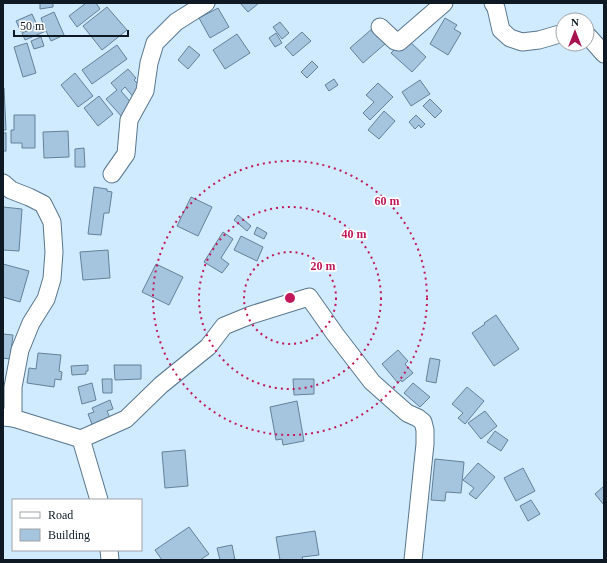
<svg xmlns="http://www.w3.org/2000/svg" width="607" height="563" font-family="'Times New Roman',serif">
  <rect width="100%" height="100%" fill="#d0eaff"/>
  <!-- building -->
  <g fill="#a5c5df" stroke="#638199">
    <polygon points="40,3 53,3 53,7 40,9"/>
    <polygon points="86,3 96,3 100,9 77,27 69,16"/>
    <polygon points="240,3 259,3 248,12"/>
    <polygon points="107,7 127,30 102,50 83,26"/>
    <polygon points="218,8 229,27 210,38 199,18"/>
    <polygon points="54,12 64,35 51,41 46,31 25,40 22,33 43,24 41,18"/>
    <polygon points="32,14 37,25 21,32 16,21"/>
    <polygon points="445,18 457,25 454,29 461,33 448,55 430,44"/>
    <polygon points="280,22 289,33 282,39 273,27"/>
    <polygon points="373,28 386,43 363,63 350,48"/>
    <polygon points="302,32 311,41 293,56 285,47"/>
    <polygon points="276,33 282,43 275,47 269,38"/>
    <polygon points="237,34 250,53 225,69 213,50"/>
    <polygon points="41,37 44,46 34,49 31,41"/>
    <polygon points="406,38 426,57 412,72 391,53"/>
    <polygon points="27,43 36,73 23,77 14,47"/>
    <polygon points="117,45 127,59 92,84 82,70"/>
    <polygon points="189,46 200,55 188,69 178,60"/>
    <polygon points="312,61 318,67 307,78 301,72"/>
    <polygon points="128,69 136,78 134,80 144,90 135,99 125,87 121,91 134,106 122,117 106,99 117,90 111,83"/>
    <polygon points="75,73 93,96 78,107 61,85"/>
    <polygon points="334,79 338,85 329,91 325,85"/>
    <polygon points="420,80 430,94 411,106 402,92"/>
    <polygon points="378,83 393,97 370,120 363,113 374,102 366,95"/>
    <polygon points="3,88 4,88 6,130 3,130"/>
    <polygon points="99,96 113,114 98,126 84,108"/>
    <polygon points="430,99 442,111 435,118 423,106"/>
    <polygon points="384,111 395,121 379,139 368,130"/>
    <polygon points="14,115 35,115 35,148 22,148 22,143 11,143 11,130 14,130"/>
    <polygon points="416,115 425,124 421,128 419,125 415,129 409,122"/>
    <polygon points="68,131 69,157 44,158 43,132"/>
    <rect x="3" y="133" width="3" height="18"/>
    <polygon points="84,148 85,167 75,167 75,149"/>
    <polygon points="94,187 107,189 107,191 112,192 109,213 104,213 101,235 88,234"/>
    <polygon points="191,197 212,207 198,236 177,226"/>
    <polygon points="3,207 22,209 19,251 3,250"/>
    <polygon points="238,215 251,226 247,231 234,220"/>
    <polygon points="257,227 267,233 264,239 254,234"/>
    <polygon points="223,232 233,239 221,258 229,264 222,273 204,262"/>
    <polygon points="241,236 263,247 257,261 234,250"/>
    <polygon points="108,250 110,278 83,280 80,252"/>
    <polygon points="3,264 29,271 20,302 3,297"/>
    <polygon points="156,264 183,277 169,305 142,292"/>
    <polygon points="496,315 519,349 494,366 472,333 485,324 484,323"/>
    <polygon points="3,334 13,335 10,359 3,358"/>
    <polygon points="398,350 408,361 405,364 413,373 402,382 401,380 398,383 382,364"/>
    <polygon points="38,353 61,355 59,371 62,372 61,380 55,379 54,387 27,383 29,368 36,369"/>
    <polygon points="430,358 440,360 436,383 426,381"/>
    <polygon points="88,365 88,371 86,371 86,374 72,375 71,366"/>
    <polygon points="114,365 141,365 141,379 115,380"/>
    <polygon points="102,379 112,379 112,393 103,393"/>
    <polygon points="293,379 314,379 314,394 294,395"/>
    <polygon points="92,383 96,400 82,404 78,387"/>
    <polygon points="413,383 430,397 420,407 404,393"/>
    <polygon points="467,387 484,401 465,424 458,418 463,413 452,404"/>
    <polygon points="110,400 113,409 107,411 111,420 93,427 88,414 94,412 92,408"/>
    <polygon points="297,401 304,441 283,445 282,439 276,440 270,407"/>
    <polygon points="485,411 497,426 481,439 468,423"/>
    <polygon points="495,431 508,440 501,451 487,442"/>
    <polygon points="185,450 188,486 165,488 162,452"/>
    <polygon points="435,459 464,462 461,493 446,492 445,501 431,500"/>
    <polygon points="478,463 495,477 476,499 469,494 474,488 463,480"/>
    <polygon points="523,468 535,491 516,501 504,478"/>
    <polygon points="604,486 604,505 595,494"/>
    <polygon points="531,500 540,514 528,521 520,506"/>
    <polygon points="189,527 209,554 200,560 162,560 155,550"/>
    <polygon points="315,531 319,555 302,557 303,560 280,560 276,537"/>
    <polygon points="232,545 235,560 220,560 217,548"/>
  </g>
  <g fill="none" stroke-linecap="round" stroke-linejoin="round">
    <defs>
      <g id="minor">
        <polyline points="493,3 496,8 501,30 510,38 522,42 539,40 563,33"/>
        <polyline points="380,27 395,41 399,42 444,3"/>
        <polyline points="587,37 589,37 604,54"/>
        <polyline points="112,174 126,154 129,120 145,91 149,63 155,43 176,22 206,3"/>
        <polyline points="3,183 11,190 29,197 43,204 52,222 54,252 52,279 46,299 31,323 20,350 13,387 13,418"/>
        <polyline points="3,417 13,418 81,439 126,419 161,385 208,347 224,326 251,315 309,297 335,334 372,382 407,413 418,418 423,422 425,430 425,444 413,560"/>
        <polyline points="81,439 99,500"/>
        <polyline points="109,550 110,560"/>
      </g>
    </defs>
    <!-- minor casing -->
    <use href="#minor" stroke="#58768d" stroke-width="19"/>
    <!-- minor -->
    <use href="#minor" stroke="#fff" stroke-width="17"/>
  </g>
  <!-- distance rings -->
  <g fill="none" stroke="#c2185b" stroke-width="2" stroke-dasharray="2 4">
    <circle cx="290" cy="298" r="46"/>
    <circle cx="290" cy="298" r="91"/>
    <circle cx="290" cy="298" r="137"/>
  </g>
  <circle cx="290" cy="298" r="6" fill="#c2185b" stroke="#fff" stroke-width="2"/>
  <g font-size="12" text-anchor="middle" font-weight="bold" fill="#c2185b" stroke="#fff" stroke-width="3.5" stroke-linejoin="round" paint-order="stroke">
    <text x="387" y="205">60 m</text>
    <text x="354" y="238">40 m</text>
    <text x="323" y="270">20 m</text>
  </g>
  <!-- border -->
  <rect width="607" height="563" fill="none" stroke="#0e1923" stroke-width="8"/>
  <!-- legend -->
  <rect x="12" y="499" width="130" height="52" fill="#ffffff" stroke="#9fa3a7"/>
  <rect x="20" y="512" width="20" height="6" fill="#ffffff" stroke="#9fa3a7"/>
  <text x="48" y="519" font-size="12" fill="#0e1923">Road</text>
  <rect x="20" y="529" width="20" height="12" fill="#a5c5df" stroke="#9fa3a7"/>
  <text x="48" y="539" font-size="12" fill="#0e1923">Building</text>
  <!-- north arrow -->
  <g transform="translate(575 32)"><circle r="19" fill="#ffffff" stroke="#9fa3a7"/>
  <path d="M0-3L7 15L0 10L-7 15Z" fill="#a6134f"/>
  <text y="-6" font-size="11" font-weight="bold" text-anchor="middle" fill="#0e1923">N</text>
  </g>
  <!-- scale -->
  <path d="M14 30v6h114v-6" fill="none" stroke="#0e1923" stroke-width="2"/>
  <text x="20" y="30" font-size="12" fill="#0e1923" stroke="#ffffff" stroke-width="3" paint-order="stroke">50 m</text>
</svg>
